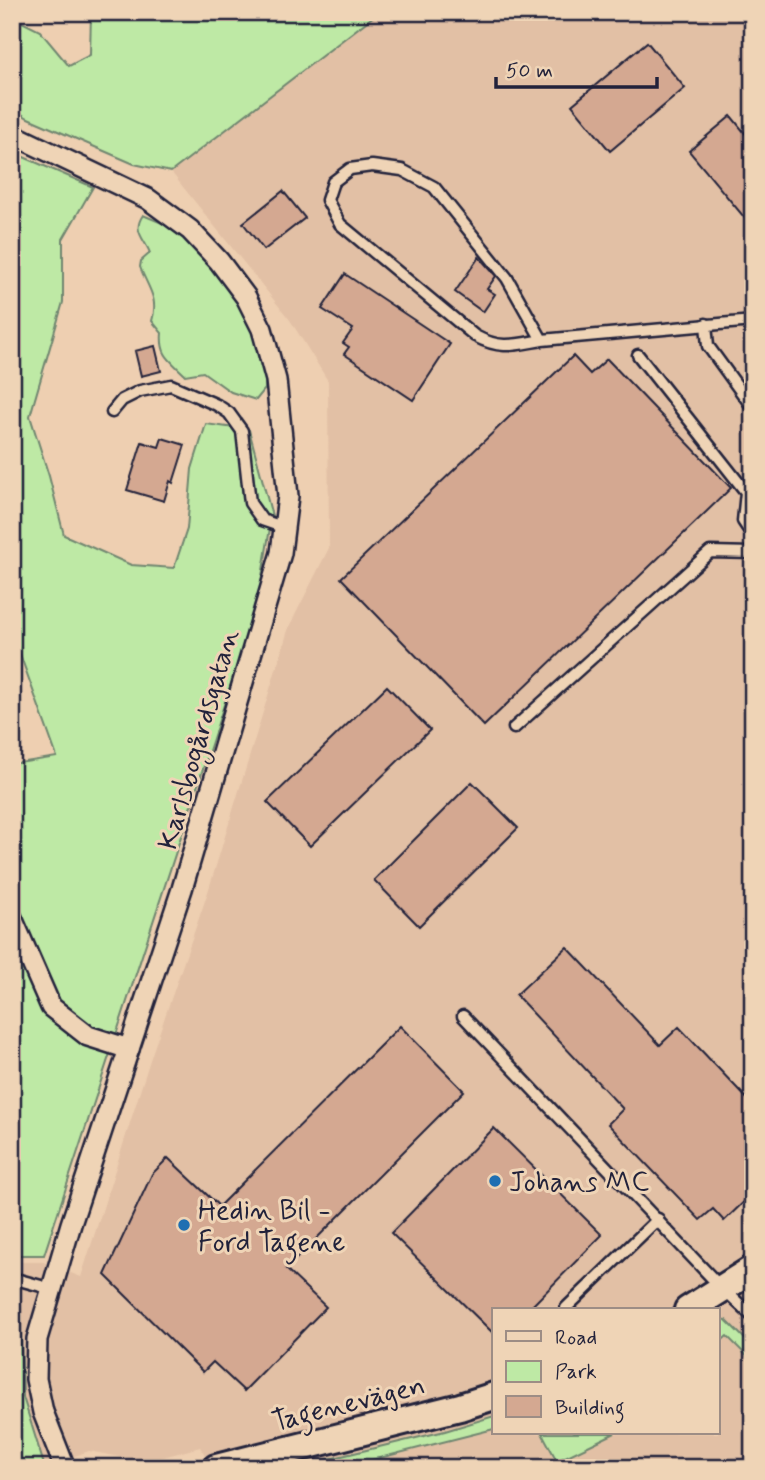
<svg xmlns="http://www.w3.org/2000/svg" width="765" height="1480" font-family="Mynerve,sans-serif">
  <rect width="100%" height="100%" fill="#eecfb1"/>
  <filter id="ink" filterUnits="userSpaceOnUse"><feTurbulence type="fractalNoise" baseFrequency=".0143" numOctaves="2"/><feDisplacementMap in="SourceGraphic" scale="14" xChannelSelector="R" yChannelSelector="G"/><feConvolveMatrix kernelMatrix="1 2 1 2 8 2 1 2 1" color-interpolation-filters="sRGB"/></filter>
  <g filter="url(#ink)">
    <!-- built -->
    <path fill="#e2c0a5" fill-rule="evenodd" d="M379,12H753V1468H214L200,1447L145,1462L89,1451L40,1468H12V1262H43L81,1277L150,1060L208,892L289,627L329,548L328,381L290,320L171,172ZM494,1310H718V1433H494Z"/>
    <!-- green -->
    <g fill="#bee9a5" stroke="#708670" stroke-width="2">
      <polygon points="91,12 379,12 171,172 134,164 28,118 12,108 12,17 40,31 69,66 90,55"/>
      <polygon points="12,152 93,187 63,239 63,302 30,416 49,476 64,535 131,565 174,568 187,529 192,469 206,424 249,430 272,516 258,601 44,1255 12,1255 12,764 57,757 12,632"/>
      <path d="M143,215L167,225L192,245L229,286L247,313L265,365V389L256,400L231,392L203,372L185,375C169,359 160,355 162,333L152,321C159,298 148,288 140,267L141,261L150,253C144,238 132,231 143,215Z"/>
      <polygon points="12,1305 19,1313 20,1319 23,1397 45,1468 12,1468"/>
      <polygon points="718,1319 726,1320 753,1347 753,1362 727,1336 718,1344"/>
      <polygon points="494,1416 494,1429 340,1468 292,1468 445,1431"/>
      <polygon points="542,1433 615,1433 557,1461"/>
    </g>
    <!-- building -->
    <g fill="#d4a891" stroke="#22223b" stroke-width="2">
      <polygon points="647,42 685,88 610,151 572,105"/>
      <polygon points="731,116 753,143 753,228 689,151"/>
      <polygon points="283,191 305,218 264,250 243,223"/>
      <polygon points="479,257 496,276 487,289 495,294 483,312 455,292"/>
      <polygon points="345,274 450,344 413,400 344,354 349,347 343,343 353,329 322,309"/>
      <polygon points="155,346 161,371 141,376 135,351"/>
      <polygon points="573,356 590,374 607,359 731,488 484,726 341,578"/>
      <polygon points="162,438 185,445 173,483 170,481 164,501 127,490 142,442 159,447"/>
      <polygon points="387,686 430,730 310,846 267,802"/>
      <polygon points="472,782 518,828 419,926 374,880"/>
      <polygon points="567,947 660,1045 679,1027 753,1105 753,1193 724,1221 713,1209 700,1220 608,1124 623,1109 516,995"/>
      <polygon points="400,1026 464,1091 286,1269 326,1307 244,1391 213,1362 203,1372 105,1275 152,1174 168,1158 219,1206"/>
      <polygon points="494,1128 602,1235 528,1310 494,1310 494,1334 391,1233"/>
    </g>
    <g fill="none" stroke-linecap="round" stroke-linejoin="round">
      <defs>
        <g id="lane">
          <polyline points="706,324 708,346 753,408"/>
          <path d="M542,340L507,278L434,187L402,170L372,166L350,169L333,182L327,200L340,224L475,336C501,350 514,345 542,340L753,321"/>
          <polyline points="638,355 746,492 743,521 753,536"/>
          <polyline points="112,412 122,400 140,391 171,385 217,405 229,413 242,431 250,503 262,520 285,528"/>
          <polyline points="514,728 710,552 753,553"/>
          <polyline points="463,1016 712,1278 753,1317"/>
          <polyline points="12,1278 52,1289"/>
          <polyline points="566,1308 658,1219"/>
        </g>
        <g id="street">
          <polyline points="12,134 148,199 190,230 219,261 246,297 262,329 276,380 288,496 281,553 182,889 71,1224 37,1339 36,1379 43,1412 65,1468"/>
          <polyline points="12,918 51,1007 88,1036 129,1049"/>
        </g>
        <g id="secondary">
          <polyline points="688,1310 753,1269"/>
          <polyline points="216,1468 460,1407 494,1396"/>
        </g>
      </defs>
      <!-- lane casing -->
      <use href="#lane" stroke="#22223b" stroke-width="15"/>
      <!-- street casing -->
      <use href="#street" stroke="#22223b" stroke-width="24"/>
      <!-- secondary casing -->
      <use href="#secondary" stroke="#22223b" stroke-width="32"/>
      <!-- lane -->
      <use href="#lane" stroke="#efd4b6" stroke-width="10"/>
      <!-- street -->
      <use href="#street" stroke="#efd4b6" stroke-width="19"/>
      <!-- secondary -->
      <use href="#secondary" stroke="#efd4b6" stroke-width="26"/>
    </g>
  </g>
  <!-- markers -->
  <g fill="#1f6fb2" stroke="#efd4b6" stroke-width="2.5">
    <circle cx="495" cy="1181" r="7"/>
    <circle cx="184" cy="1225" r="7"/>
  </g>
  <g text-anchor="middle" stroke-width="6" stroke-linejoin="round" paint-order="stroke">
    <!-- street labels -->
    <g font-size="28" fill="#22223b" stroke="#efd4b6">
      <text transform="translate(197 739) rotate(-74)" y="10">Karlsbogårdsgatan</text>
      <text transform="translate(348 1402) rotate(-14)" y="10">Tagenevägen</text>
    </g>
    <!-- poi labels -->
    <g font-size="28" fill="#22223b" stroke="#efd4b6" text-anchor="start">
      <text x="509" y="1191">Johans MC</text>
      <text x="198" y="1219">Hedin Bil -<tspan x="198" dy="32">Ford Tagene</tspan></text>
    </g>
  </g>
  <!-- margin -->
  <rect width="765" height="1480" fill="none" stroke="#efd4b6" stroke-width="42"/>
  <rect x="21" y="21" width="723" height="1438" fill="none" stroke="#22223b" stroke-width="2.5" filter="url(#ink)"/>
  <!-- legend -->
  <rect x="492" y="1308" width="228" height="126" fill="#efd4b6" stroke="#9d8d85" stroke-width="2"/>
  <rect x="506" y="1331" width="35" height="10" fill="#efd4b6" stroke="#9d8d85" stroke-width="2"/>
  <text x="555" y="1344" font-size="21" fill="#22223b">Road</text>
  <rect x="506" y="1361" width="35" height="21" fill="#bee9a5" stroke="#9d8d85" stroke-width="2"/>
  <text x="555" y="1378" font-size="21" fill="#22223b">Park</text>
  <rect x="506" y="1396" width="35" height="21" fill="#d4a891" stroke="#9d8d85" stroke-width="2"/>
  <text x="555" y="1414" font-size="21" fill="#22223b">Building</text>
  <!-- scale -->
  <path d="M496 77v10h161v-10" fill="none" stroke="#22223b" stroke-width="3.5"/>
  <text x="506" y="77" font-size="21" fill="#22223b" stroke="#efd4b6" stroke-width="5" paint-order="stroke">50 m</text>
</svg>
